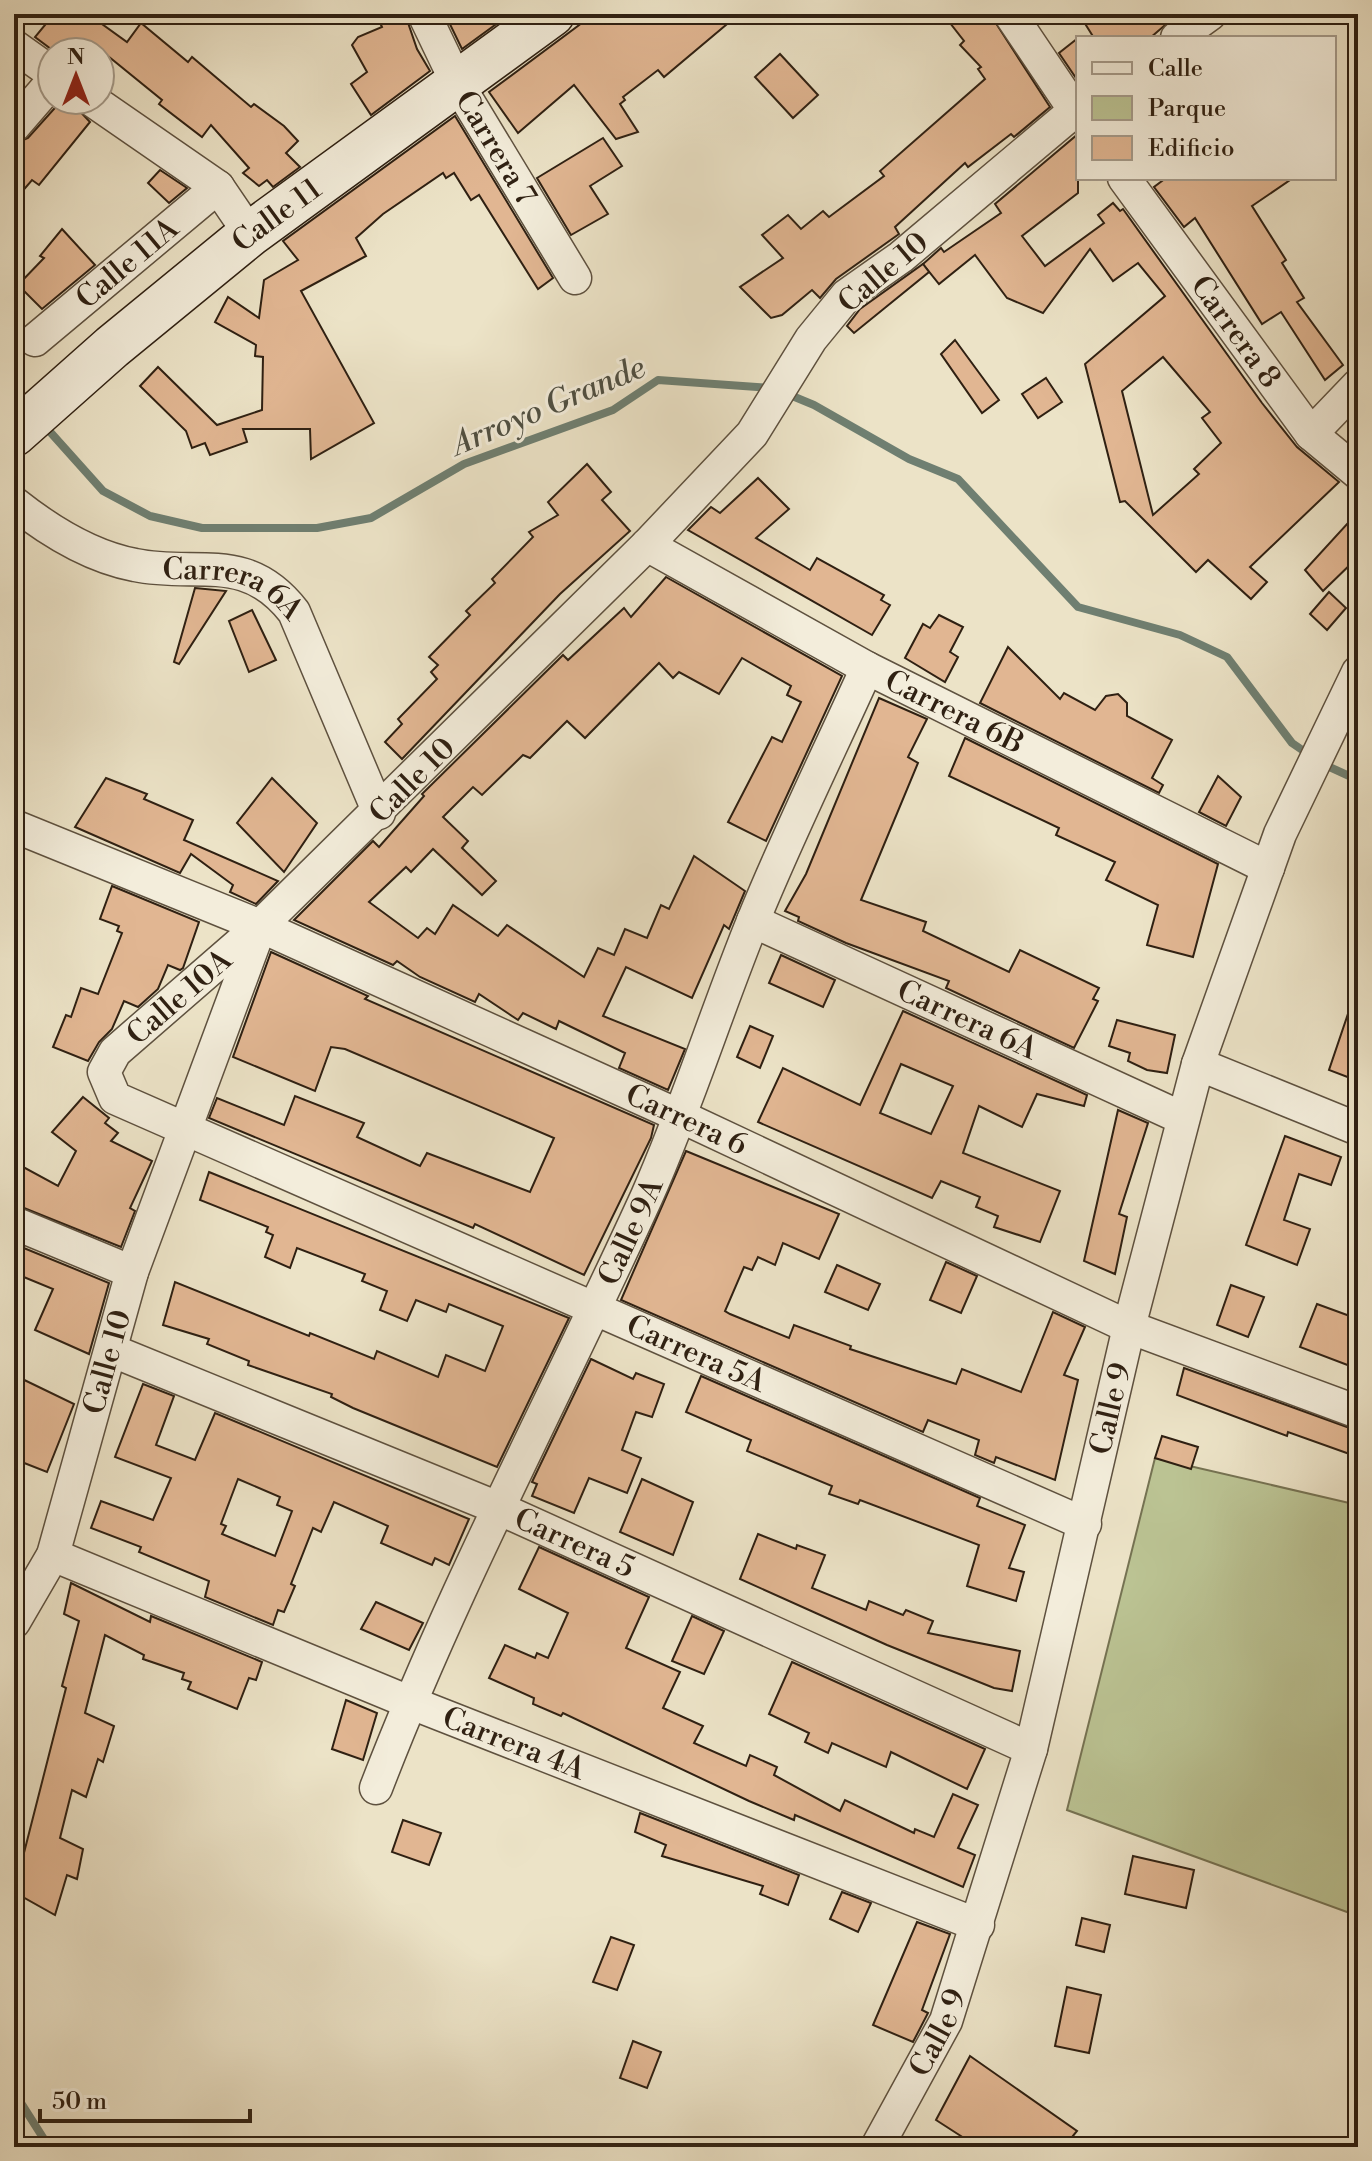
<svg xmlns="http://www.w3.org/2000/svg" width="1372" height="2161" font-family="'Libre Bodoni',serif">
  <rect width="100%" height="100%" fill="#ece3c7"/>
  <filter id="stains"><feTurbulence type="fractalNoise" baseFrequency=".0025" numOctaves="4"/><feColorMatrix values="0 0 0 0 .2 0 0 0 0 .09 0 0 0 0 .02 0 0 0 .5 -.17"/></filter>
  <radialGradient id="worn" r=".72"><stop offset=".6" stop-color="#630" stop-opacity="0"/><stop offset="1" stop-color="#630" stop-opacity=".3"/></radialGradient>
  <!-- green -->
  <polygon fill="#bbc393" stroke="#757252" stroke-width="2" points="1155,1458 1358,1505 1358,1916 1067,1810"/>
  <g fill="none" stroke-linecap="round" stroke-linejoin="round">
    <!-- stream -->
    <g stroke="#6f7f71" stroke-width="8">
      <polyline points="785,393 814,405 909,459 958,479 1078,607 1180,635 1227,657 1292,743 1311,756"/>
      <polyline points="43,424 103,491 150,516 202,528 317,528 371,518 464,464 613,410 658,380 772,388"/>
      <polyline points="1323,764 1358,780"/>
      <polyline points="14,2092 49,2147"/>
    </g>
  </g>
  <!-- building -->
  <g fill="#e1b692" stroke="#2f2012" stroke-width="2" fill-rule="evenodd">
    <polygon points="54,14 88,14 127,42 141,23 188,62 192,57 251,107 254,104 284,126 298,141 286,153 300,167 273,187 267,180 259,186 243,173 249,168 211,125 202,137 159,104 162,100 103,52 85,52 69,41 60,52 55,52 35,37"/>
    <polygon points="376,14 405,14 417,49 430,71 371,115 351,84 367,72 352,45 358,37 382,27"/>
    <polygon points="445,14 510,14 462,49"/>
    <polygon points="594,14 739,14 664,77 658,70 623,97 625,100 620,104 638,132 616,139 574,85 518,133 489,92"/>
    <polygon points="943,14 990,14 1050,107 1014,137 1011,134 968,167 965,163 895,227 899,234 836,279 820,298 812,290 782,315 771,318 740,287 783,258 762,235 788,215 801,229 823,211 829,217 884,176 880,171 985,79 978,69 981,67 960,45 964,41"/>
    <polygon points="1079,14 1178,14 1150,38 1094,38"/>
    <polygon points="1078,38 1078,81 1059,53"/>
    <polygon points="780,54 818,95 793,118 755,77"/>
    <polygon points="62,100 74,105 90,122 39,185 32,180 14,201 14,144 28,138"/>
    <polygon points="455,116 553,278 538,289 479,195 471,200 454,173 446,178 443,173 383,214 356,238 366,256 301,291 374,423 311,459 310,429 243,429 247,442 210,455 205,443 192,448 186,431 140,386 158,367 217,425 262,410 263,357 255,356 256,345 215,322 228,297 259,318 264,280 298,260 283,241"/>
    <path d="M1078,134V193L1022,236L1045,266L1104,223L1098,215L1113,203L1120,211L1123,209L1262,403L1297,447L1339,482L1250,567L1267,582L1251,599L1208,560L1196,572L1125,501L1120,502L1085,364L1165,296L1138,263L1113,281L1090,249L1043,313L1007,298L975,255L939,284L923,264L941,248L944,252L1001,213L995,204ZM1163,357L1210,412L1202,418L1221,443L1194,469L1199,474L1153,515L1122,391Z"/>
    <polygon points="603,138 622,166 590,186 608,214 571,235 537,178"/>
    <polygon points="160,170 187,188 169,203 148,183"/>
    <polygon points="1166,178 1293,178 1252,206 1286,260 1282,263 1304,298 1297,302 1343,365 1325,380 1281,312 1262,324 1195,218 1184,227 1154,187"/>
    <polygon points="62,229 95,265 42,309 18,285 44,258 40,256"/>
    <polygon points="923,264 929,272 854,333 847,326 860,309"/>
    <polygon points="955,340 999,400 982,413 941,354"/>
    <polygon points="1046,378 1062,402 1038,418 1022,394"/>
    <polygon points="587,464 611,492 602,500 630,531 560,594 402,759 385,742 402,724 398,719 437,679 431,672 438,665 429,657 470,615 466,611 495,583 492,579 533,537 529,532 558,515 548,502"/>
    <polygon points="758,478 789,509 756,538 810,570 817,558 884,595 881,600 890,605 872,635 688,530 711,507 720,513"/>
    <polygon points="1358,512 1358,557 1323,591 1305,570"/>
    <polygon points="666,577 842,676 766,841 728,822 772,737 782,742 801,702 787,695 791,686 742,658 719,694 679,672 673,678 659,663 585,738 567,721 530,758 523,755 482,795 473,787 443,817 468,841 462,848 496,881 482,895 433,849 411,872 406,867 369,902 418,938 427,928 435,934 453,905 498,936 507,925 584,977 598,948 614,955 625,929 647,938 661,905 669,909 694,856 745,891 729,929 724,925 692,998 626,967 603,1016 685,1049 668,1090 619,1068 625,1053 559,1021 556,1029 523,1013 518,1020 479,994 475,1002 420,977 397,961 393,965 294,920 373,841 379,847 424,796 422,794 563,655 568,660 624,608 631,617"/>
    <polygon points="195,588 226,591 179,664 174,662"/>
    <polygon points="1329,592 1346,608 1327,630 1310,614"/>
    <polygon points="252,610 276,660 249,672 229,621"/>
    <polygon points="939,615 963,627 950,652 958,657 945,682 905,658 923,624 930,628"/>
    <polygon points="1008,647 1060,699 1064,693 1095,710 1106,696 1118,694 1127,703 1127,716 1172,740 1152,778 1163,785 1159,793 980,703"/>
    <polygon points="879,698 927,719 908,757 918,763 861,900 926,922 923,931 1009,972 1020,950 1099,988 1093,999 1098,1001 1074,1048 946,988 949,981 846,943 798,921 799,917 785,911 806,874"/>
    <polygon points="965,738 1218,864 1193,957 1147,945 1158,905 1106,880 1115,862 1056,835 1059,828 949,776"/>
    <polygon points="1218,776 1241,797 1226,826 1199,812"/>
    <polygon points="106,778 147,794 144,799 193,820 184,840 278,881 256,904 230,892 233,885 191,854 180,873 75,827"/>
    <polygon points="272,778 317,823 284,872 237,823"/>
    <polygon points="112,886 199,922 183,968 180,970 168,965 158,989 138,1007 124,1001 112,1029 99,1042 88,1061 53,1047 66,1015 71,1017 81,988 98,994 122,933 117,931 119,926 100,919"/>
    <polygon points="271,952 368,996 365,999 654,1125 651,1138 584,1275 475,1224 473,1228 209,1118 217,1098 284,1125 295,1096 364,1123 357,1137 420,1166 427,1153 530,1192 554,1138 345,1049 331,1047 315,1091 233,1057"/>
    <polygon points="781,955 835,980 823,1007 769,983"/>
    <polygon points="1354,996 1358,997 1358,1081 1329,1070"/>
    <path d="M903,1011L1087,1095L1084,1106L1037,1094L1022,1127L979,1106L963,1153L1060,1191L1040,1242L994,1227L998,1216L976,1207L980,1197L941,1181L932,1198L758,1122L783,1068L860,1105ZM901,1064L953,1086L931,1134L880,1113Z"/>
    <polygon points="1117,1020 1175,1035 1167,1073 1147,1070 1128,1061 1130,1053 1109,1046"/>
    <polygon points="750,1026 773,1036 760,1068 737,1057"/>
    <polygon points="83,1097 109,1118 105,1123 118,1133 111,1141 152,1161 130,1208 135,1211 121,1247 14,1204 14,1162 58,1186 76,1151 52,1132"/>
    <polygon points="1118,1110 1148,1123 1119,1214 1127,1217 1115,1274 1084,1261"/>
    <polygon points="1285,1136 1341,1157 1331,1185 1299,1174 1284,1220 1310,1229 1297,1265 1246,1245"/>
    <polygon points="686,1151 839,1214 819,1259 783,1243 775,1265 758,1257 752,1270 744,1267 725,1311 730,1314 789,1338 794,1325 851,1346 850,1349 956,1384 962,1369 1021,1392 1053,1312 1085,1327 1064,1375 1078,1380 1055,1480 996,1457 994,1463 975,1455 979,1440 928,1420 923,1432 621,1300"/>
    <polygon points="209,1172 569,1318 497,1467 353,1408 331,1397 332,1394 248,1365 249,1361 207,1344 209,1339 163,1325 175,1282 309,1336 310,1333 374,1359 377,1351 438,1377 446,1355 485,1371 503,1326 449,1304 446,1312 416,1300 407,1321 380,1310 387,1291 362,1281 365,1274 297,1248 290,1268 265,1257 273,1235 266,1232 268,1227 200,1200"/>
    <polygon points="14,1244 109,1283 89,1354 35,1330 53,1289 14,1273"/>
    <polygon points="946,1262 977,1276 961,1313 930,1300"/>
    <polygon points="837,1265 880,1284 868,1310 825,1292"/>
    <polygon points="1231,1285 1264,1297 1248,1337 1217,1325"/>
    <polygon points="1317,1304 1358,1319 1358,1369 1300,1347"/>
    <polygon points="591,1359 633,1379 636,1373 664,1384 652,1417 636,1412 622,1450 641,1458 627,1493 589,1478 574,1513 532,1496 537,1484 532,1482"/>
    <polygon points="1184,1368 1358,1431 1358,1457 1288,1432 1287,1436 1177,1395"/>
    <polygon points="14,1375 74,1404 47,1472 14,1459"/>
    <polygon points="701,1376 980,1498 977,1506 1025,1525 1009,1568 1024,1572 1016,1601 967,1586 979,1545 860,1500 858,1504 829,1494 832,1486 747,1451 751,1440 686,1412"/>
    <path d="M143,1384L174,1396L156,1445L195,1460L215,1413L469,1519L449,1565L435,1558L432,1565L381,1543L388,1526L334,1502L321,1532L313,1528L291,1584L295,1586L284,1612L278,1610L273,1625L205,1597L209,1581L139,1552L141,1547L91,1528L101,1501L153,1520L171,1478L115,1457ZM238,1479L280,1497L277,1505L292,1511L275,1556L222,1534L226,1526L221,1524Z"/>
    <polygon points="1162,1436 1198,1447 1191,1469 1155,1458"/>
    <polygon points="642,1479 693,1502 673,1555 620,1532"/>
    <polygon points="758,1534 796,1549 797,1545 825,1555 812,1588 866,1610 869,1601 903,1615 906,1610 933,1621 928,1633 1020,1651 1012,1691 994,1688 887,1645 740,1579"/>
    <polygon points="539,1547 649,1597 626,1648 680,1672 663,1708 703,1726 694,1743 746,1766 750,1755 777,1767 774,1775 840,1811 845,1800 914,1833 915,1829 934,1837 953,1794 978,1805 958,1848 975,1855 963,1887 795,1815 794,1820 749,1801 563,1713 561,1716 533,1704 534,1698 489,1678 505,1645 535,1658 537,1653 548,1658 568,1613 519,1589"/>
    <polygon points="71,1583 150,1622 151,1616 262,1662 256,1680 249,1678 237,1709 188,1689 191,1682 182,1679 184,1673 143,1659 144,1655 105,1635 85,1713 114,1726 103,1762 98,1759 86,1797 72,1790 60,1838 83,1849 77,1879 67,1875 55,1915 14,1892 66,1688 62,1686 79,1621 64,1614"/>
    <polygon points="376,1602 423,1623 409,1650 361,1629"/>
    <polygon points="692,1616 724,1631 704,1674 672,1661"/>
    <polygon points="792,1662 985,1749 967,1789 891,1752 886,1767 832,1743 828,1753 805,1742 809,1733 769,1714"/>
    <polygon points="346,1700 377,1713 363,1760 332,1749"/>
    <polygon points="640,1813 799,1875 788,1905 760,1894 763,1886 662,1856 666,1845 635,1832"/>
    <polygon points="403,1820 441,1833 429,1865 392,1852"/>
    <polygon points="1133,1856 1194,1870 1186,1908 1125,1894"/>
    <polygon points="842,1892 871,1903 858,1932 830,1919"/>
    <polygon points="1082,1918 1110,1925 1104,1952 1076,1945"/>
    <polygon points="917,1922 950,1934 922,2010 928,2013 913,2042 873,2025"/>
    <polygon points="611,1937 634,1945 617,1990 593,1982"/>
    <polygon points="1067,1987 1101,1995 1089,2053 1055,2046"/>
    <polygon points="633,2041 661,2052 647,2088 620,2078"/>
    <polygon points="970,2056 1077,2131 1064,2147 978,2147 936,2120"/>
  </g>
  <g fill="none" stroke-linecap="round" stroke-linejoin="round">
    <defs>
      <g id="street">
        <path id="s1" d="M424,14L457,83L575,278"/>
        <polyline points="1010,14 1078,115"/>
        <polyline points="1177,38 1210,14"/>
        <polyline points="14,46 52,73"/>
        <polyline points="92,100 218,187 250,234"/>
        <path id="s2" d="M1078,108L901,257L847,295L811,339L752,434L647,545L260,926L115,1052L104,1072L115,1098L1085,1524"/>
        <polyline points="14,126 52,82"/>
        <path id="s3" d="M1124,178L1311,434L1358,473"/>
        <path id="s4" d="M35,340L218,187"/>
        <polyline points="1311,434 1358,385"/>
        <path id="s5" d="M14,503C48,530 92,557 135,565C196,578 246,550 294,612L379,813"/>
        <path id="s6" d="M647,545L867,668L1268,868"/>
        <path id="s7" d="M14,826L260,926L682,1117L1129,1327L1358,1412"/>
        <path id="s8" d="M753,921L1182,1118"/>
        <polyline points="1198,1064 1358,1129"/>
        <polyline points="14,1223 132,1272"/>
        <path id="s9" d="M113,1351L498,1508L1031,1749"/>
        <path id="s10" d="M53,1555L409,1702L978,1925"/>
        <path id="s11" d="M14,1622L53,1555L132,1272L259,930"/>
        <path id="s12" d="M376,1788C454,1585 557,1394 647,1196C687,1106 716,1012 753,921C788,835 829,752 867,668"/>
        <path id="s13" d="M877,2147L946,2021L1031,1749L1129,1327L1198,1064L1280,834L1358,672"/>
      </g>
      <g id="secondary">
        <path id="s14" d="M14,434L112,347L250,234L552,14"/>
      </g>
    </defs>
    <!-- street casing -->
    <use href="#street" stroke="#5e513f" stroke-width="35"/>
    <!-- secondary casing -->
    <use href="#secondary" stroke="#2f2012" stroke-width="47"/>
    <!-- street -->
    <use href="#street" stroke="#f3eddb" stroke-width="32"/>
    <!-- secondary -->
    <use href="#secondary" stroke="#f3eddb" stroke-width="44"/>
  </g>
  <g text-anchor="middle" stroke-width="6" stroke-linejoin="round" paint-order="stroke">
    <!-- street labels -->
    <g font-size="30" fill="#2f2012" stroke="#f3eddb">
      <text dy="10" stroke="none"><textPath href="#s1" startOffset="152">Carrera 7</textPath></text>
      <text dy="10" stroke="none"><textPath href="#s14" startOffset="342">Calle 11</textPath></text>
      <text dy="10" stroke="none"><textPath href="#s4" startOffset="120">Calle 11A</textPath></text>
      <text transform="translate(883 272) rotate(-40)" y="10">Calle 10</text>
      <text dy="10" stroke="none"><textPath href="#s3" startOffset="190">Carrera 8</textPath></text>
      <text dy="10" stroke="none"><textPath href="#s5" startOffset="240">Carrera 6A</textPath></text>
      <text dy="10" stroke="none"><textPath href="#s6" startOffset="350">Carrera 6B</textPath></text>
      <text transform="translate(412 780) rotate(-45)" y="10">Calle 10</text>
      <text transform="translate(179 997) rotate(-41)" y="10">Calle 10A</text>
      <text dy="10" stroke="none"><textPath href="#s8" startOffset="236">Carrera 6A</textPath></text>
      <text dy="10" stroke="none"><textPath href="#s7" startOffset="734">Carrera 6</textPath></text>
      <text dy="10" stroke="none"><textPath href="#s12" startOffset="612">Calle 9A</textPath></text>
      <text dy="10" stroke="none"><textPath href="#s2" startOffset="2040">Carrera 5A</textPath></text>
      <text dy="10" stroke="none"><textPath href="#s11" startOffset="278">Calle 10</textPath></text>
      <text dy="10" stroke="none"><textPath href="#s13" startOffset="778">Calle 9</textPath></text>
      <text dy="10" stroke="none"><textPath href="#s9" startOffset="500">Carrera 5</textPath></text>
      <text dy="10" stroke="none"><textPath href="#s10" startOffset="498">Carrera 4A</textPath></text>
      <text dy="10" stroke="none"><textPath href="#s13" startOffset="130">Calle 9</textPath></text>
    </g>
    <!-- water labels -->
    <g font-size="32" font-style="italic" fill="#4f4f42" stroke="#f3eddb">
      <text transform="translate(548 405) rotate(-23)" y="11">Arroyo Grande</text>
    </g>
  </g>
  <!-- margin -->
  <rect width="1372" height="2161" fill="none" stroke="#ece3c7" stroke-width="48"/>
  <rect x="16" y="16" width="1340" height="2129" fill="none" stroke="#2f2012" stroke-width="4"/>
  <rect x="24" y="24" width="1324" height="2113" fill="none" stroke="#2f2012" stroke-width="2"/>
  <!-- legend -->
  <rect x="1076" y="36" width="260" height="144" fill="#f3eddb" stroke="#a59b8b" stroke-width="2"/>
  <rect x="1092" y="62" width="40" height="12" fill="#f3eddb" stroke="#a59b8b" stroke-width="2"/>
  <text x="1148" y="76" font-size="24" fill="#2f2012">Calle</text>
  <rect x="1092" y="96" width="40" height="24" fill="#bbc393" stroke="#a59b8b" stroke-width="2"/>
  <text x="1148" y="116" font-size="24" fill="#2f2012">Parque</text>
  <rect x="1092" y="136" width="40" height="24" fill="#e1b692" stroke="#a59b8b" stroke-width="2"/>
  <text x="1148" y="156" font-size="24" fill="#2f2012">Edificio</text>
  <!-- north arrow -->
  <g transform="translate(76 76)"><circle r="38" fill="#f3eddb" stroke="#a59b8b" stroke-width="2"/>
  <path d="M0-6L14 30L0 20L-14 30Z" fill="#8f2418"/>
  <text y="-12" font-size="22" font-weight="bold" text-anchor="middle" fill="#2f2012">N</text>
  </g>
  <!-- scale -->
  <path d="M40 2109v12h210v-12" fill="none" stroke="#2f2012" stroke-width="4"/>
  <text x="52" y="2109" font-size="24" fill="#2f2012" stroke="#f3eddb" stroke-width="6" paint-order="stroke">50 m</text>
  <rect width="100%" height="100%" filter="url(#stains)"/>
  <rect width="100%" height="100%" fill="url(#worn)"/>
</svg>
